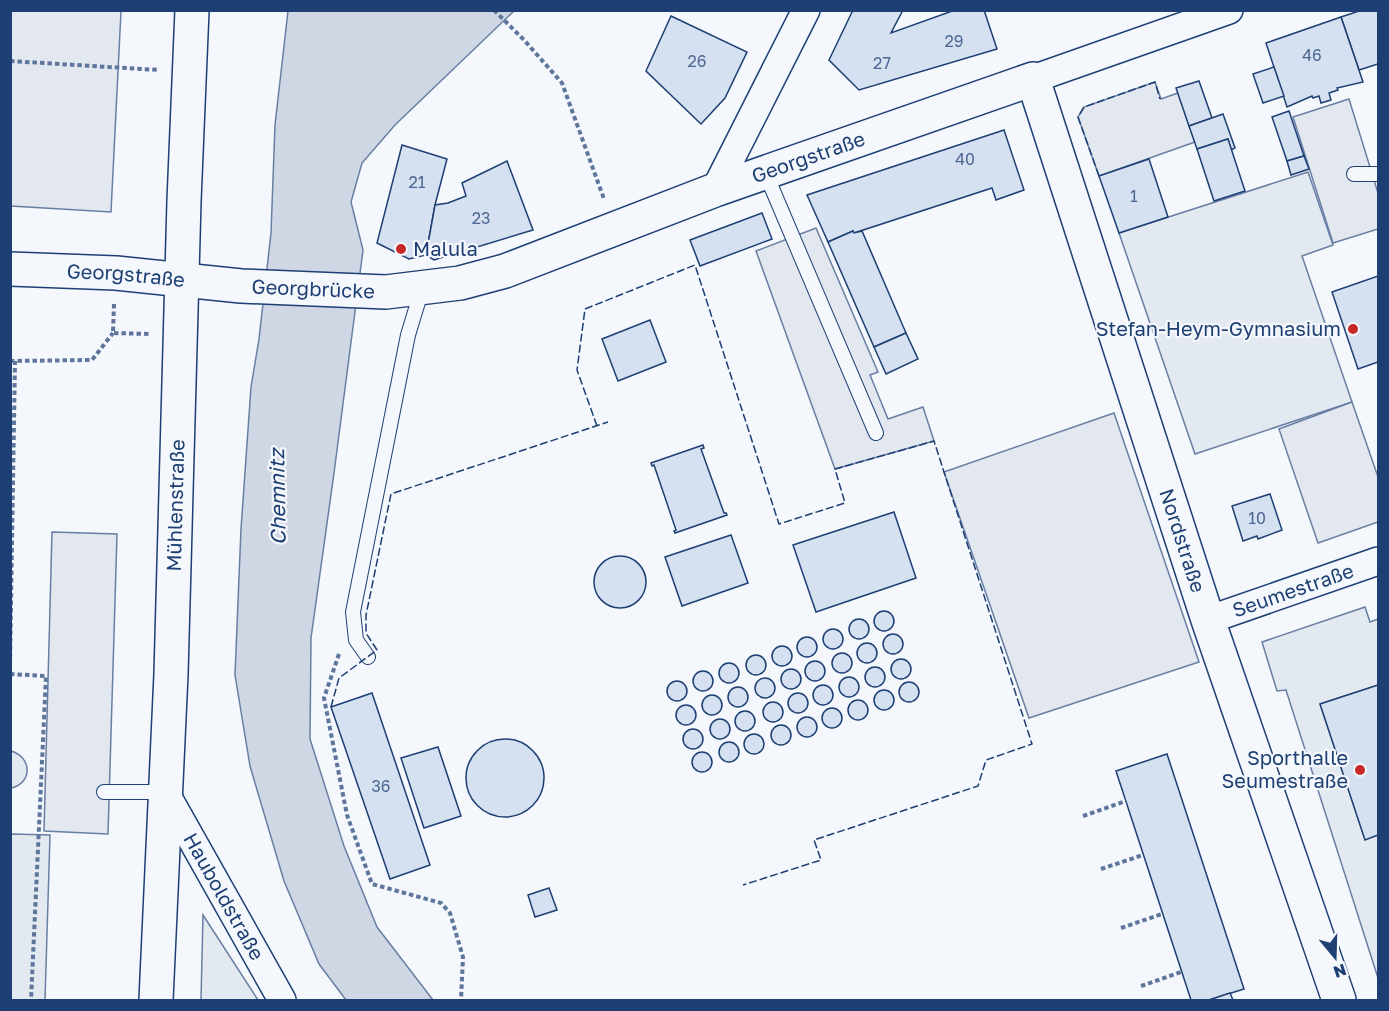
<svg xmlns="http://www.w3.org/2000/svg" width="1389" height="1011" font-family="'Golos Text',sans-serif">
  <rect width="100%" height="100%" fill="#f4f7fb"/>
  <!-- green -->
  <g fill="#e3e9f0" stroke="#687fa3" stroke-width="1.5">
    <polygon points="1308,172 1333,245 1302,256 1352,402 1195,454 1119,233"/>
    <polygon points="1365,607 1370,622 1378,619 1378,685 1320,704 1365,839 1378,835 1378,978 1286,690 1277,691 1262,642"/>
    <path d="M11,751C32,757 33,783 11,788Z"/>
    <polygon points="11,834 50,835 45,1000 11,1000"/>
    <polygon points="203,915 258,1000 201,1000"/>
  </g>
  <!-- parking -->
  <g fill="#e3e8f0" stroke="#687fa3" stroke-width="1.5">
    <polygon points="10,11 121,11 111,212 11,206"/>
    <polygon points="1155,82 1161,99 1178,93 1195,142 1099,176 1078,117 1084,107"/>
    <polygon points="1349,99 1378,193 1378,229 1333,243 1293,117"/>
    <polygon points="816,228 878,372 870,375 888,419 923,407 934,441 835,469 756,251"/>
    <polygon points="1352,402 1378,477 1378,522 1318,543 1279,429"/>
    <polygon points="1114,413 1199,662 1029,718 944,472"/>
    <polygon points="52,532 117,534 108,834 44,831"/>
  </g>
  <!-- water -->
  <polygon fill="#cfd7e4" stroke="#687fa3" stroke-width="1.5" points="288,11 514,11 395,125 362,163 351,202 363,250 334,473 311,638 310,739 344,846 377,927 433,1000 346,1000 319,964 284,881 250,766 235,675 241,529 251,387 259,339 271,233 275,125"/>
  <!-- building -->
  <g fill="#d5e0f0" stroke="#1d3f73" stroke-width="1.5">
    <polygon points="853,10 903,10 891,33 955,10 984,10 997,49 859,90 829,60"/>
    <polygon points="1362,10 1378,10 1378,64 1359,70 1341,17"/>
    <polygon points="671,16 747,52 725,98 701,124 646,71"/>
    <polygon points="1341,17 1363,82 1337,88 1338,90 1329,93 1331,100 1321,103 1319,96 1313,98 1312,96 1287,107 1266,43"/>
    <polygon points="1274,67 1284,96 1263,103 1253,74"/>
    <polygon points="1199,81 1212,118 1189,126 1176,88"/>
    <polygon points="1289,111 1304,156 1287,161 1272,117"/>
    <polygon points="1223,114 1235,148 1231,150 1228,139 1197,149 1189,126"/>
    <polygon points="1004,130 1024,190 996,200 992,188 854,233 853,231 828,242 807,195"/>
    <polygon points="1228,139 1245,191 1214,201 1197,149"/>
    <polygon points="402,145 447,159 435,205 426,255 409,259 377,243"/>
    <polygon points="1304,156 1309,169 1291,175 1287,161"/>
    <polygon points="1149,159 1168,217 1119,233 1099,176"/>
    <polygon points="507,161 533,230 434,260 426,255 435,205 448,203 466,196 462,183"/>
    <polygon points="762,213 772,239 700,266 690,240"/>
    <polygon points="853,231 854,233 862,231 906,333 874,347 828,242"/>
    <polygon points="1378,276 1378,362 1358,369 1332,292"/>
    <polygon points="650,320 666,362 618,381 602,339"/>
    <polygon points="906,333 918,359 886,374 874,347"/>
    <polygon points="703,445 704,448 701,449 724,513 726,513 727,515 675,533 674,531 676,530 654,465 652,466 651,463"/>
    <polygon points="1270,494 1282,530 1258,539 1257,536 1243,541 1232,506"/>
    <polygon points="894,512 916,578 816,612 793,545"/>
    <polygon points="731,535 748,583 682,606 665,557"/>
    <circle cx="620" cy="582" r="26"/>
    <circle cx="884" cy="621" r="10"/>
    <circle cx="859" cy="629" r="10"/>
    <circle cx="833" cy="639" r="10"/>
    <circle cx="893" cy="644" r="10"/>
    <circle cx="807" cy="647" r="10"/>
    <circle cx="867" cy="653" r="10"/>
    <circle cx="782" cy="656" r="10"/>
    <circle cx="842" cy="663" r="10"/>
    <circle cx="756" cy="665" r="10"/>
    <circle cx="901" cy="669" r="10"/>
    <circle cx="815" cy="671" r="10"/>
    <circle cx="729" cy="673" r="10"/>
    <circle cx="875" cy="677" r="10"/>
    <circle cx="791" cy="679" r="10"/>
    <circle cx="703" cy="681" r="10"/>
    <circle cx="849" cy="687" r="10"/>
    <circle cx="765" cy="688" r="10"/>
    <circle cx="677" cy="691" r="10"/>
    <circle cx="909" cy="692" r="10"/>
    <polygon points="1378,685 1378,835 1365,840 1320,704"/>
    <circle cx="823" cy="695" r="10"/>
    <circle cx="738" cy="697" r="10"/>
    <circle cx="884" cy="700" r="10"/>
    <polygon points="372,693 430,865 390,879 331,707"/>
    <circle cx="798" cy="703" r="10"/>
    <circle cx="712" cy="705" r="10"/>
    <circle cx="858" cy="710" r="10"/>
    <circle cx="773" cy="712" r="10"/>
    <circle cx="686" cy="715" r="10"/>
    <circle cx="832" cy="718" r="10"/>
    <circle cx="745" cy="721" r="10"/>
    <circle cx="807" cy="727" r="10"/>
    <circle cx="720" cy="729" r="10"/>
    <circle cx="781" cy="735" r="10"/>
    <circle cx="693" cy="739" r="10"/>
    <circle cx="754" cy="744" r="10"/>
    <circle cx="505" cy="778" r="39"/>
    <circle cx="729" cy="752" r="10"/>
    <polygon points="438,747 461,816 424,828 401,758"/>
    <circle cx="702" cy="762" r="10"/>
    <polygon points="1167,754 1244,989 1209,1000 1191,1000 1116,771"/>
    <polygon points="549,888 557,910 535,917 528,895"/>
    <polygon points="1230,993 1233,1000 1209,1000"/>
  </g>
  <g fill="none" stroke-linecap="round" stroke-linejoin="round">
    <defs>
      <g id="lane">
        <polyline points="765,172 876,433"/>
        <polyline points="1354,174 1378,174"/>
        <polyline points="368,657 356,640 353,612 408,335 422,289"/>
        <polyline points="104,792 165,792"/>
      </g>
      <g id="street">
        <polyline points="1033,79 1229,10"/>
        <polyline points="715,190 806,10"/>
        <path id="s1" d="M1208,620L1378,561"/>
        <path id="s2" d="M165,792L282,1000"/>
      </g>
      <g id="secondary">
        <path id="s3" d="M10,269L116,273L241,286L386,292L460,283L505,271L715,190L1033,79L1208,620L1339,1000"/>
        <path id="s4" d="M156,1000L171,674L184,201L192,10"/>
      </g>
    </defs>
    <!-- lane casing -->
    <use href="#lane" stroke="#1d3f73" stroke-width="16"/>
    <!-- street casing -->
    <use href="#street" stroke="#1d3f73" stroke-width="30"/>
    <!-- secondary casing -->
    <use href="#secondary" stroke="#1d3f73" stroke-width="36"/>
    <!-- path -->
    <g stroke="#5e769c" stroke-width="4" stroke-dasharray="4.5 3" stroke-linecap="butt">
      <polyline points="494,10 524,40 562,83 604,199"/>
      <polyline points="10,61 159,70"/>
      <polyline points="114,304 113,333 149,334"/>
      <polyline points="10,361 92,360 113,333"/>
      <polyline points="339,654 324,698 347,815 372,884 441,903 450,913 463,957 461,1000"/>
      <polyline points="10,665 15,361"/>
      <polyline points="10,674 46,676 31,1000"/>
      <polyline points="1083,816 1126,801"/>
      <polyline points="1101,869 1143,855"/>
      <polyline points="1121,928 1162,914"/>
      <polyline points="1141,986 1181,972"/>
    </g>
    <!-- lane -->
    <use href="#lane" stroke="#f4f7fb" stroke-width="14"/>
    <!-- street -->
    <use href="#street" stroke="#f4f7fb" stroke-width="27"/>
    <!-- secondary -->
    <use href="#secondary" stroke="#f4f7fb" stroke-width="33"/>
    <!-- fence -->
    <g stroke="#1d3f73" stroke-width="1.5" stroke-dasharray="8 3" stroke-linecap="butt">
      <polyline points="1099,176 1078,117 1084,107 1155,82 1160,99"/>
      <polyline points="597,426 577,370 585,309 695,265 779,524 845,503 835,469 934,441 1032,744 986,760 978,786 814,840 821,860 743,885"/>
      <polyline points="331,707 339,678 377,650 366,633 366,615 391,494 608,422"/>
    </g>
  </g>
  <!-- markers -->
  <g fill="#c62828" stroke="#f4f7fb" stroke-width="2">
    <circle cx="401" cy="249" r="6"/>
    <circle cx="1353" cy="329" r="6"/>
    <circle cx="1360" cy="770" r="6"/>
  </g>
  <g text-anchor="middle" stroke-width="4.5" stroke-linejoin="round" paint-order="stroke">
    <!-- number labels -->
    <g font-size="16" fill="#4b6792">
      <text x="954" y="47">29</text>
      <text x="1312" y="61">46</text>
      <text x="697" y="67">26</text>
      <text x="882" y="69">27</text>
      <text x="965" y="165">40</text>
      <text x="417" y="188">21</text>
      <text x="1134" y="202">1</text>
      <text x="481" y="224">23</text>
      <text x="1257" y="524">10</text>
      <text x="381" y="792">36</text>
    </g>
    <!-- street labels -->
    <g font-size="20" fill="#1d3f73" stroke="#f4f7fb">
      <text dy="7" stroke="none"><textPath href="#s3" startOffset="822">Georgstraße</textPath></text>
      <text dy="7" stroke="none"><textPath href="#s3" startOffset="116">Georgstraße</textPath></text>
      <text dy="7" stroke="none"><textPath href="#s3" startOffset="304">Georgbrücke</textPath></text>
      <text dy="7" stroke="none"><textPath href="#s4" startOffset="495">Mühlenstraße</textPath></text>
      <text dy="7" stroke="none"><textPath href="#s3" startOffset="1545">Nordstraße</textPath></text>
      <text dy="7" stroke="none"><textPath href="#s1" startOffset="90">Seumestraße</textPath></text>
      <text dy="7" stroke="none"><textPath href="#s2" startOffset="120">Hauboldstraße</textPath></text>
    </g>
    <!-- poi labels -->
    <g font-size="20" fill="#1d3f73" stroke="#f4f7fb" text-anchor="end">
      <text x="413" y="256" text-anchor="start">Malula</text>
      <text x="1341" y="336">Stefan-Heym-Gymnasium</text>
      <text x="1348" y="765">Sporthalle<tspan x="1348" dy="23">Seumestraße</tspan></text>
    </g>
    <!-- water labels -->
    <g font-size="21" font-style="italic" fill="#1d3f73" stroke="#f4f7fb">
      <text transform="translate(278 497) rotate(-91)" y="7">Chemnitz</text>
    </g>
  </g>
  <!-- border -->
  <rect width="1389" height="1011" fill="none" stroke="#1d3f73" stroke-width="24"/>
  <!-- north arrow -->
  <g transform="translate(1335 957) rotate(161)" stroke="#f4f7fb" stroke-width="4.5" paint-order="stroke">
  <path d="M0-4.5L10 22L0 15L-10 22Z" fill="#1d3f73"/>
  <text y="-9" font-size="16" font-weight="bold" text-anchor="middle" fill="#1d3f73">N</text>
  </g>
</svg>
